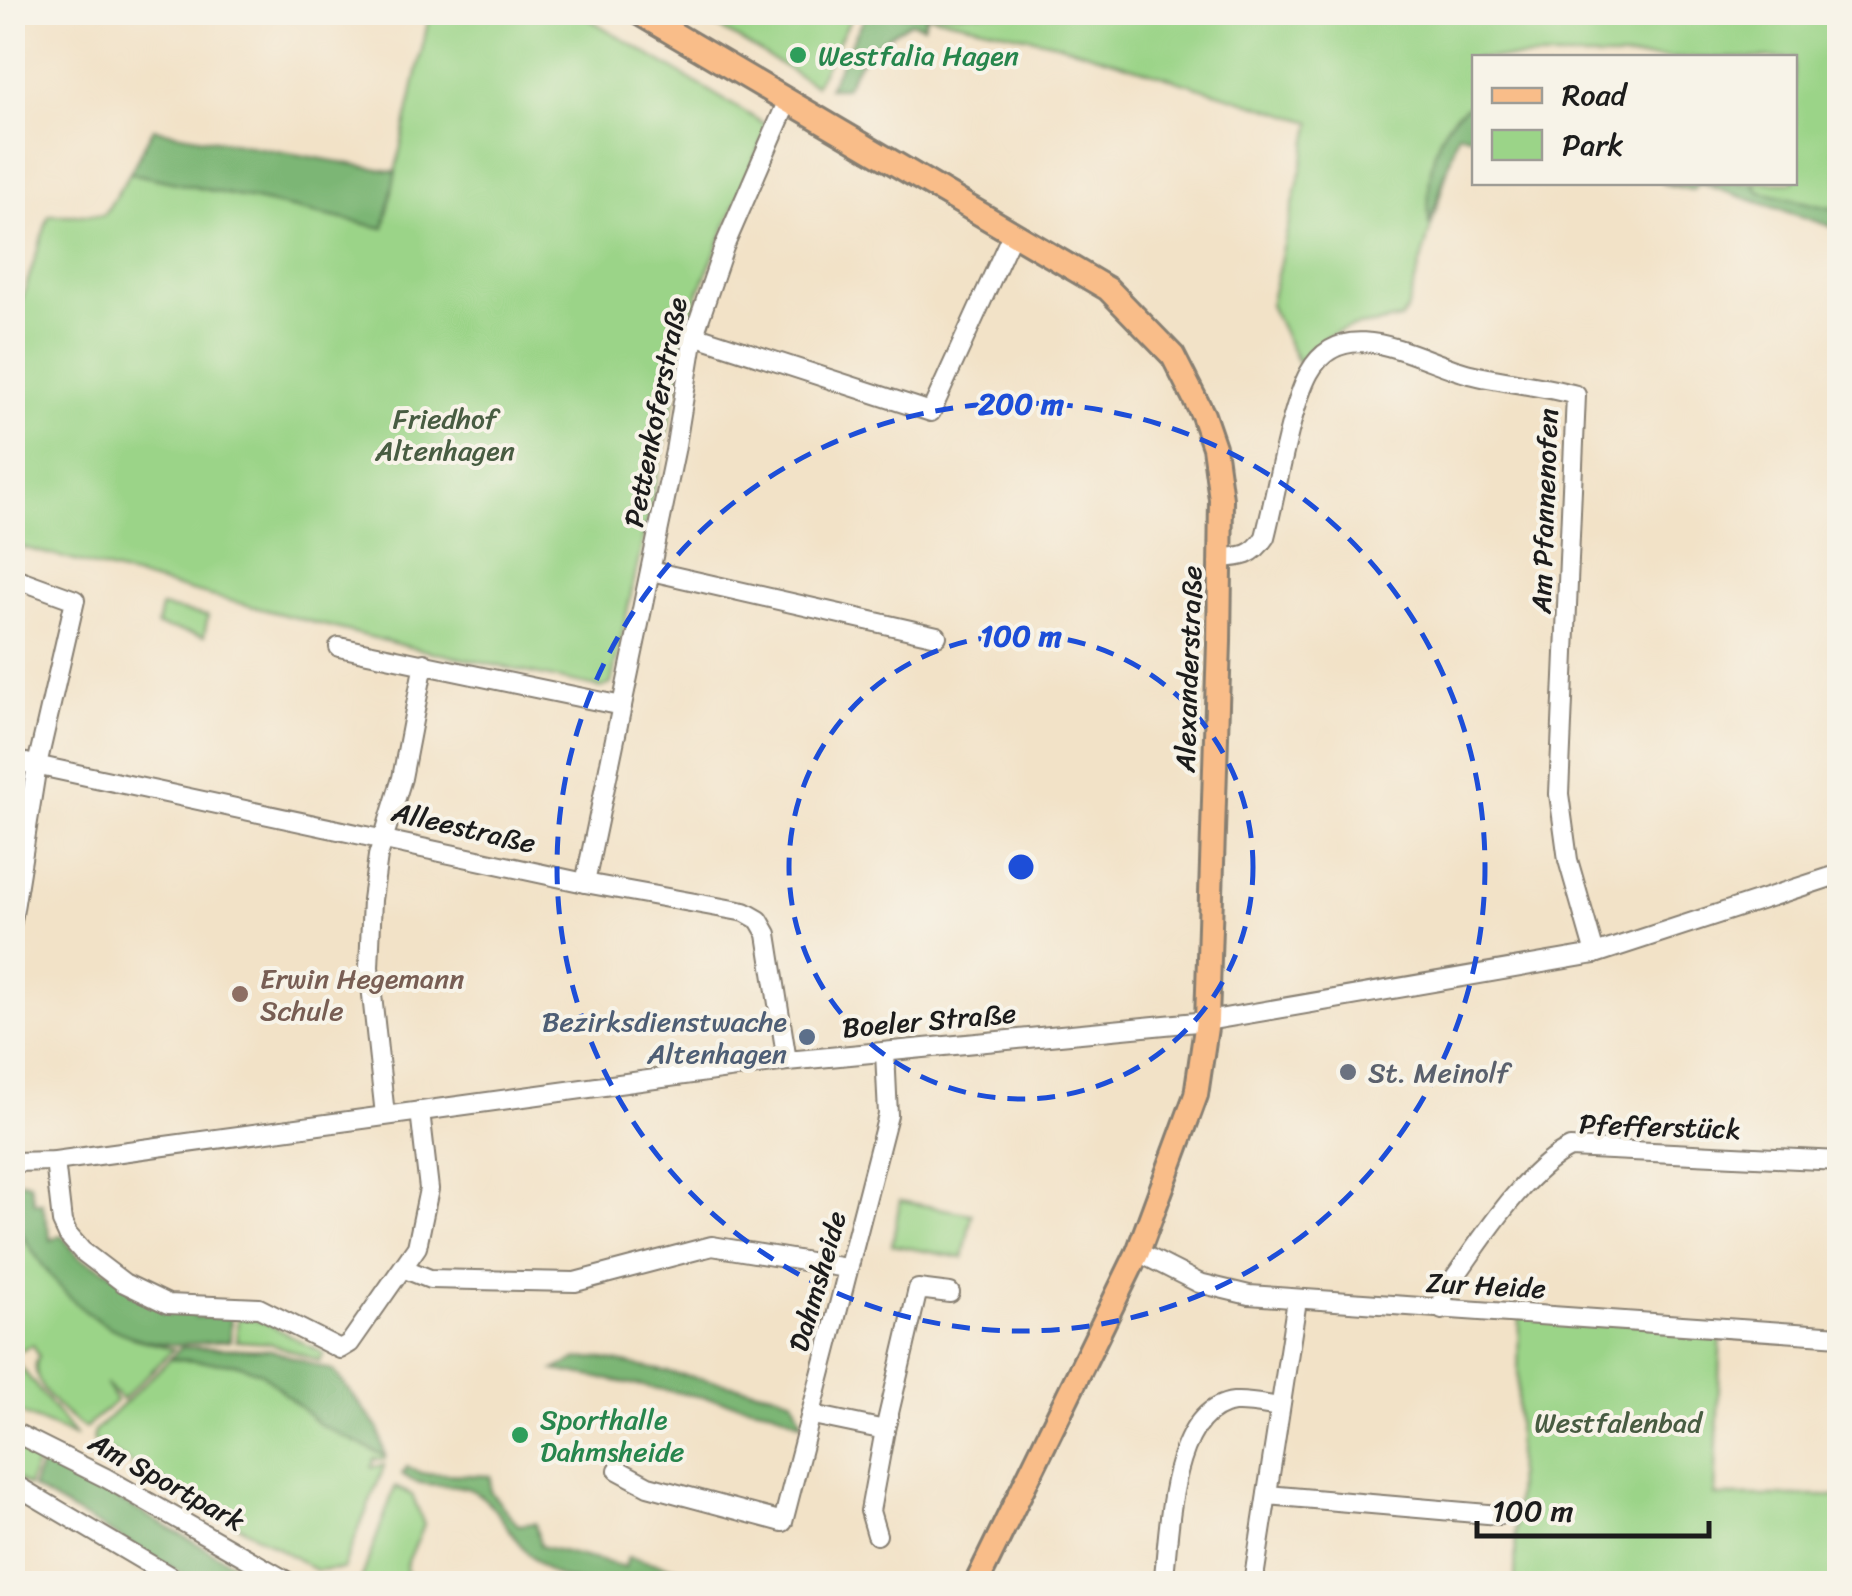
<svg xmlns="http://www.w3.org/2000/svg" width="1852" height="1596" font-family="Sriracha,sans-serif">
  <rect width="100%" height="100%" fill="#f7f3e8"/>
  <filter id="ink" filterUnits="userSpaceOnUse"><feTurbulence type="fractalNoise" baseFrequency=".01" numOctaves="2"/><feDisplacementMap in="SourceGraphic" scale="20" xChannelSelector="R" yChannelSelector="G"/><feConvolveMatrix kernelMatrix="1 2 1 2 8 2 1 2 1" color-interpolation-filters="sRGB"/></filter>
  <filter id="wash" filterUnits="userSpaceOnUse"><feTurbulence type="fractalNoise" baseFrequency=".0048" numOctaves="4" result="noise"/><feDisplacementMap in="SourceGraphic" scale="40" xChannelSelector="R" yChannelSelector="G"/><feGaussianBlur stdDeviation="2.25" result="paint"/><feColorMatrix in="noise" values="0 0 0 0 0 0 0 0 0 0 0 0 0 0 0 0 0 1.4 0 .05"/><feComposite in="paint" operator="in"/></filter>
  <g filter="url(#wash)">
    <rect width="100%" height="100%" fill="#f2e2c7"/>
    <!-- green -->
    <g fill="#9bd488" stroke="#5c7852" stroke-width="2.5">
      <polygon points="430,13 579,13 768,126 698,294 611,684 601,688 413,648 13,545 13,327 49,215 104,215 130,173 383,228"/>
      <polygon points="709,13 854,13 815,85 714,25"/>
      <path d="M909,13H1839V229L1700,183L1692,190L1661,183L1794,182V58H1474V137L1458,133L1407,310L1400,319C1349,330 1337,321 1298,363L1270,305L1312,122L1056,43L928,15L923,26Z"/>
      <polygon points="161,607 208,616 204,636 157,626"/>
      <polygon points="900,1201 972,1214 963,1258 892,1245"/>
      <path d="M12,1220L52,1277L133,1338L174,1349L122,1400L105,1383L116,1401L85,1428C65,1416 24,1380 39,1356L33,1345L18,1351L13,1341Z"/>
      <polygon points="1519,1314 1721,1328 1715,1496 1839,1496 1839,1583 1515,1584"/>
      <polygon points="238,1316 267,1323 324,1354 320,1361 269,1343 236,1341"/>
      <polygon points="12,1356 76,1437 13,1410"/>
      <polygon points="170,1359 238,1364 262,1373 319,1424 385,1456 384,1460 374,1459 372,1467 384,1465 382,1472 343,1569 316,1570 94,1442 93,1433"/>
      <polygon points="12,1444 39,1456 28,1486 13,1476"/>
      <polygon points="395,1487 412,1495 424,1525 406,1566 408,1583 365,1583 361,1580"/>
    </g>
    <!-- forest -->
    <g fill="#7cb674" stroke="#4c6948" stroke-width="2.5">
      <path d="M867,13L927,15L923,26L910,22C875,45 865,48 845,88H828Z"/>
      <path d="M1474,103V137L1458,133L1429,226C1427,184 1429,122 1474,103Z"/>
      <polygon points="153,129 396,172 384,228 130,173"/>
      <polygon points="1661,183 1753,183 1760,192 1839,210 1839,229 1700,183 1692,190"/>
      <path d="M12,1179L30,1183L34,1203H42L51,1240L61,1235L80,1258L194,1311L195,1317L231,1315L230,1341C210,1342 187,1345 168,1344C92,1338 51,1283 15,1223L17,1193L13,1192Z"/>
      <polygon points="181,1347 271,1350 334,1371 379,1429 385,1456 319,1424 262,1373 238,1364 170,1359"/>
      <polygon points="599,1358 778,1394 793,1399 803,1424 773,1410 555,1370 577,1359"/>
      <polygon points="43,1459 73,1474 267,1583 199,1583 32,1488"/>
      <path d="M407,1467L421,1473L491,1476L490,1491L518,1525L535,1523L540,1546L625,1567L628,1557L739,1583H674L648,1577L646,1583C588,1584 554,1592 516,1539C504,1523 493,1503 475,1492C454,1479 422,1492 402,1474Z"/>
    </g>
  </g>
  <g filter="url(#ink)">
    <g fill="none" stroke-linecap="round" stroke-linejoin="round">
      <defs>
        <g id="minor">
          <polyline points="694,335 931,412 1013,232"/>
          <path d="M1221,558C1242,557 1253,556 1265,537C1276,495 1290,408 1309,373C1344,309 1422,363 1470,374C1505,383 1541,385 1576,395L1559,794L1568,860L1595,954"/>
          <polyline points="651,571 937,636"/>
          <polyline points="12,577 75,600 37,765 12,921"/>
          <polyline points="339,647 622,706"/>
          <polyline points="12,760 585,883 745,912 759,920 767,934 787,1061"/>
          <polyline points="585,883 675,451 694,335 724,247 788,100"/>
          <polyline points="385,1115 369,967 372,900 378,856 402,778 424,663"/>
          <polyline points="55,1161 62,1222 68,1235 82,1251 124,1283 168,1304 259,1308 340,1349 350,1343 417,1247 429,1189 420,1111"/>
          <polyline points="12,1162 55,1161 787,1061 1207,1021 1595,954 1840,874"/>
          <polyline points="1138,1252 1199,1283 1249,1295 1840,1336"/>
          <polyline points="405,1269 430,1279 575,1282 712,1246 846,1268"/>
          <path d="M1442,1310L1444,1292C1476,1249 1522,1171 1570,1148L1840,1161"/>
          <polyline points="813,1415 885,1430 870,1511 877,1535"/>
          <polyline points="885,1430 918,1289 950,1293"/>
          <polyline points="12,1431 106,1478 292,1584"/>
          <polyline points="618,1470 648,1486 783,1522 888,1115 885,1052"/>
          <polyline points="12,1483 183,1584"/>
          <polyline points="1267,1495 1499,1515"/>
          <path d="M1163,1584C1170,1534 1169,1410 1234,1402C1249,1401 1266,1405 1280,1407"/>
          <polyline points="1253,1584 1297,1300"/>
        </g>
        <polyline id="major" points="637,12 1108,289 1173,356 1203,415 1214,447 1221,499 1219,642 1207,1021 1196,1095 1138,1252 976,1584"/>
      </defs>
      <!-- minor casing -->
      <use href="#minor" stroke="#877f72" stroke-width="22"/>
      <!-- major casing -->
      <use href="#major" stroke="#877f72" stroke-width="28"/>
      <!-- minor -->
      <use href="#minor" stroke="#fff" stroke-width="18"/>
      <!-- major -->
      <use href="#major" stroke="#f9bd89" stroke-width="22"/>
    </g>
  </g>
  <!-- distance rings -->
  <g fill="none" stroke="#1d4ed8" stroke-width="5" stroke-dasharray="18 12">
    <circle cx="1021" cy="867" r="232"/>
    <circle cx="1021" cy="867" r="464"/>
  </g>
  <!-- markers -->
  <g fill="#2e9e5b" stroke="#f7f3e8" stroke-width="4">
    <circle cx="798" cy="55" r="10"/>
    <circle cx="520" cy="1435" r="10"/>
  </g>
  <circle fill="#8d6e63" stroke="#f7f3e8" stroke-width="4" cx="240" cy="994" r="10"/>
  <circle fill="#5c6f8a" stroke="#f7f3e8" stroke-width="4" cx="807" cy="1037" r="10"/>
  <circle fill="#6b7280" stroke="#f7f3e8" stroke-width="4" cx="1348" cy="1072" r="10"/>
  <g text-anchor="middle" stroke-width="8" stroke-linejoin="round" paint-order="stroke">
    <!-- leisure labels -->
    <g font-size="28" fill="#27864d" stroke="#f7f3e8" text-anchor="start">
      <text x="818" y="65">Westfalia Hagen</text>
      <text x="540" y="1429">Sporthalle<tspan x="540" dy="32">Dahmsheide</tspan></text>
    </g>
    <!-- street labels -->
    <g font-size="28" fill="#1c1c1c" stroke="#f7f3e8">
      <text transform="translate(655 412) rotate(-79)" y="10">Pettenkoferstraße</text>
      <text transform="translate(1544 511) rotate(-88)" y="10">Am Pfannenofen</text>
      <text transform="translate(1188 669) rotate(-88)" y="10">Alexanderstraße</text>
      <text transform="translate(464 827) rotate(13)" y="10">Alleestraße</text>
      <text transform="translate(929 1020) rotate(-5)" y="10">Boeler Straße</text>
      <text transform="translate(1660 1126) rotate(2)" y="10">Pfefferstück</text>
      <text transform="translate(817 1281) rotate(-74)" y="10">Dahmsheide</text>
      <text transform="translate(1486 1285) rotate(3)" y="10">Zur Heide</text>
      <text transform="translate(167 1481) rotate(29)" y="10">Am Sportpark</text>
    </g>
    <!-- park labels -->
    <g font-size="28" fill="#485c42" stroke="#f7f3e8">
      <text x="445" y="428">Friedhof<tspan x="445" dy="32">Altenhagen</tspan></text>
      <text x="1618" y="1432">Westfalenbad</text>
    </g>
    <!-- education labels -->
    <g font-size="28" fill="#785e54" stroke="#f7f3e8" text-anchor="start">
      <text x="260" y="988">Erwin Hegemann<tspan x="260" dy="32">Schule</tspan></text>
    </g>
    <!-- service labels -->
    <g font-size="28" fill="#4e5e75" stroke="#f7f3e8" text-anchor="end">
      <text x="787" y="1031">Bezirksdienstwache<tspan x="787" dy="32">Altenhagen</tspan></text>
    </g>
    <!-- worship labels -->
    <g font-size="28" fill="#5b616d" stroke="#f7f3e8" text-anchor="start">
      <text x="1368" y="1082">St. Meinolf</text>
    </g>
  </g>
  <circle cx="1021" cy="867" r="15" fill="#1d4ed8" stroke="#f7f3e8" stroke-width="5"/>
  <g font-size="30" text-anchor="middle" font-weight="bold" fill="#1d4ed8" stroke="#f7f3e8" stroke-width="8" stroke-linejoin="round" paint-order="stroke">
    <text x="1021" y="414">200 m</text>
    <text x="1021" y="646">100 m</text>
  </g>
  <!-- margin -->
  <rect width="1852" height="1596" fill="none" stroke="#f7f3e8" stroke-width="50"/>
  <!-- legend -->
  <rect x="1472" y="55" width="325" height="130" fill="#f7f3e8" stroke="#9f9d96" stroke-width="2.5"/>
  <rect x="1492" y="88" width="50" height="15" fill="#f9bd89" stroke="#9f9d96" stroke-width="2.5"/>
  <text x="1562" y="105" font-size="30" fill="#1c1c1c">Road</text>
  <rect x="1492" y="130" width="50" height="30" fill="#9bd488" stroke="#9f9d96" stroke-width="2.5"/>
  <text x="1562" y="155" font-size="30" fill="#1c1c1c">Park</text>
  <!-- scale -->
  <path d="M1477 1521v15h232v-15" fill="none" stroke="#1c1c1c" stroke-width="5"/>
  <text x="1492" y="1521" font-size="30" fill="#1c1c1c" stroke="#f7f3e8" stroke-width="8" paint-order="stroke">100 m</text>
</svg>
